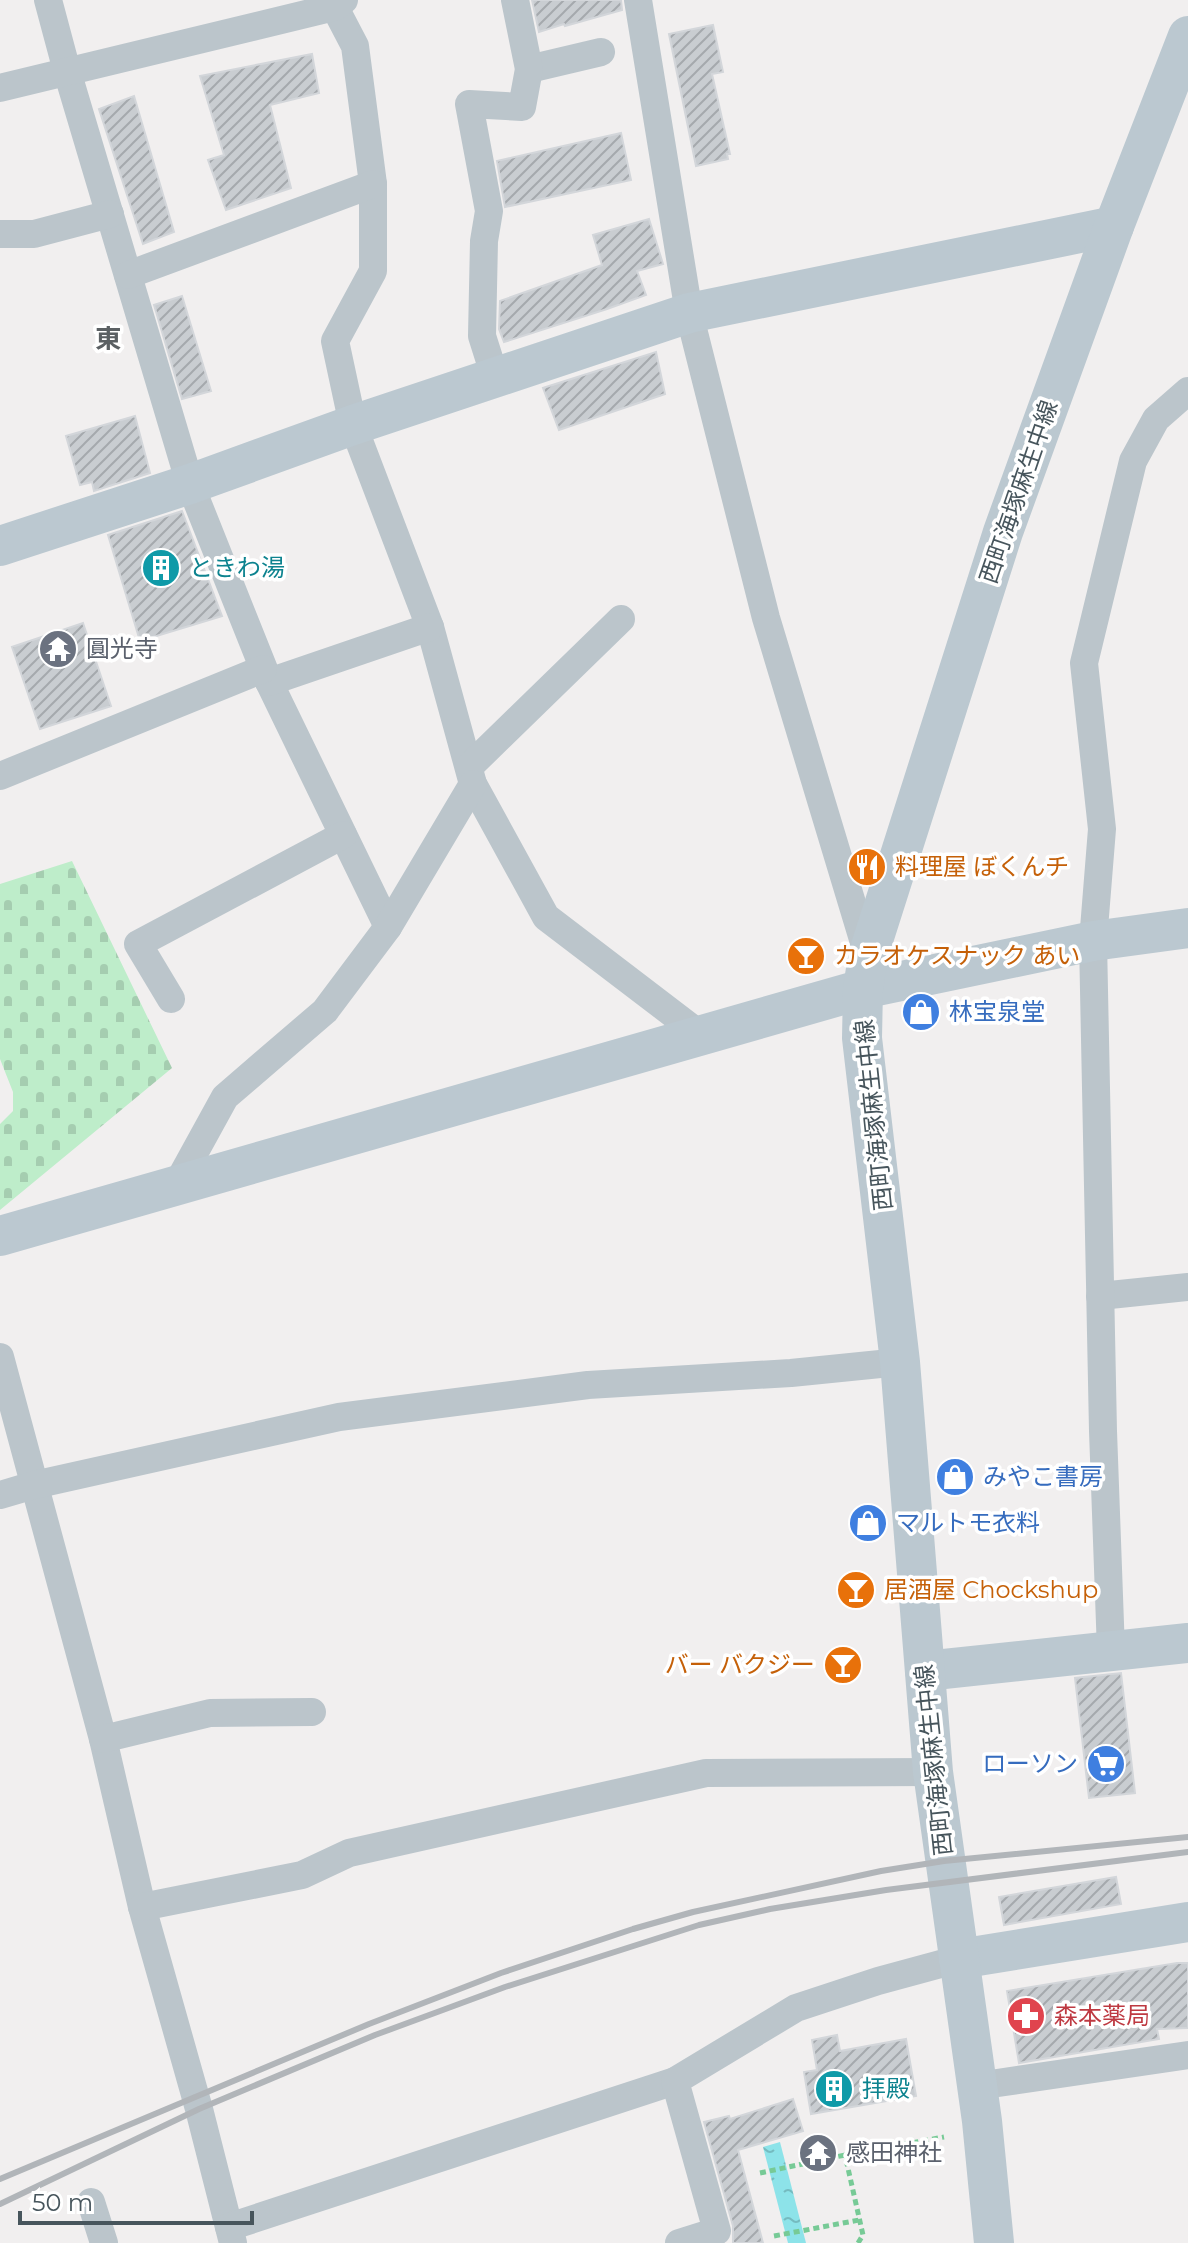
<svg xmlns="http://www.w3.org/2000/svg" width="1188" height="2243" font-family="Montserrat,'Noto Sans JP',sans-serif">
  <defs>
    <pattern id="cemetery-stones" width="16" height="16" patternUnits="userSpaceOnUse" patternTransform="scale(2)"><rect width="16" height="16" fill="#beedca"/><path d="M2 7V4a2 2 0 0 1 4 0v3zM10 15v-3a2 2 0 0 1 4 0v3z" fill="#a5cdb0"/></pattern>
    <pattern id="water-ripples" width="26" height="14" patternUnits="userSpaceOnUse" patternTransform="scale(2)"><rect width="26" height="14" fill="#8de3e9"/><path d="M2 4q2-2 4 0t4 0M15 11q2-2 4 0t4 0" fill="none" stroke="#75bbc0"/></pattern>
    <pattern id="building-hatch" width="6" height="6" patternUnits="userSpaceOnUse" patternTransform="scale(2)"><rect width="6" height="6" fill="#c9cdd1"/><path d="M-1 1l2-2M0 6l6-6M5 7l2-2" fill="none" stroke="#a5a9ad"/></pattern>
  </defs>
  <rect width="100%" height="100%" fill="#f1efef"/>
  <!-- cemetery -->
  <polygon fill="url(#cemetery-stones)" points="72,861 172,1068 0,1210 0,1124 13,1111 13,1092 0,1059 0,884"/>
  <!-- water -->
  <polygon fill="url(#water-ripples)" points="780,2142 806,2243 788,2243 763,2147"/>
  <!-- building -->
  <g fill="url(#building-hatch)" stroke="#d3d6da" stroke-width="2">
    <polygon points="532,0 621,0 622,10 565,26 564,24 539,32"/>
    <polygon points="713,25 723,72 712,74 730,154 727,154 728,159 696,166 669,34"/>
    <polygon points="312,54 319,93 270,105 291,188 226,210 208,160 224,155 200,76"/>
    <polygon points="134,96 174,232 143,244 99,109"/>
    <polygon points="621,133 631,180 505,207 497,161"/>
    <polygon points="649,219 663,264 637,271 646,295 607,309 504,342 499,329 500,301 602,265 593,235"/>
    <polygon points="182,296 211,391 182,399 154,305"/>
    <polygon points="656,352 665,394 559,430 543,388"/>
    <polygon points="135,416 150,473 94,491 92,482 80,485 66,436"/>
    <polygon points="182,511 222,616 140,641 108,535"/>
    <polygon points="83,623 111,706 40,729 12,647"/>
    <polygon points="1121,1673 1135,1793 1089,1798 1075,1678"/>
    <polygon points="1116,1877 1121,1904 1004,1925 999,1897"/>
    <polygon points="1177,1963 1188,1963 1188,2028 1157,2029 1159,2039 1019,2063 1007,1991"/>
    <polygon points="837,2035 840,2051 906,2039 916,2096 811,2114 804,2072 817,2070 812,2040"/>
    <polygon points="793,2099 803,2131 738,2150 763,2243 733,2243 733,2226 704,2122 729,2116 730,2119"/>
  </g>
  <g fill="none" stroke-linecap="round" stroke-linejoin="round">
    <!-- path -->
    <g stroke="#77ca96" stroke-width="5" stroke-dasharray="6 4" stroke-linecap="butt">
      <polyline points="760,2173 845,2155"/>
      <polyline points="774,2236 859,2220"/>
      <polyline points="858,2243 863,2235 845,2155 944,2137"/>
    </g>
    <!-- street -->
    <g stroke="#bbc5cb" stroke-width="28">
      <polyline points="48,0 67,71 190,484 269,682 388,927"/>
      <polyline points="331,0 355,46 373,184 373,271 335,341 353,425 430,627 473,784 546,917 702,1036"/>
      <polyline points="638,0 689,313 766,618 868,956"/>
      <polyline points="529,69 601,52"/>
      <polyline points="0,88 335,7 344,0"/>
      <polyline points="0,234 34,234 110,214"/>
      <polyline points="128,275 373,184"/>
      <polyline points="495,377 482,336 484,241 489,211 469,104 522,107 529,69 515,0"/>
      <polyline points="269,682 430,627"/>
      <polyline points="469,767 621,619"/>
      <polyline points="0,776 263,669"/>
      <polyline points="171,999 138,944 343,835"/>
      <polyline points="175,1188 225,1097 325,1011 388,927 473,784"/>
      <polyline points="1100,1296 1188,1287"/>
      <polyline points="0,1357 103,1739 142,1907 199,2109 233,2243"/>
      <polyline points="0,1495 34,1485 339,1417 588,1385 791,1373 900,1362"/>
      <polyline points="1111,1651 1103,1431 1093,941 1102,829 1084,663 1133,461 1156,419 1188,391"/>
      <polyline points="103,1739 210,1713 312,1712"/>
      <polyline points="142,1907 302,1875 349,1853 706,1773 933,1772"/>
      <polyline points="977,2086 1188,2055"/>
      <polyline points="91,2202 104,2243"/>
      <polyline points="229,2227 675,2081"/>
      <polyline points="679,2243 717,2231 675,2081 796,2008 878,1981 959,1959"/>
    </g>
    <!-- secondary -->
    <g stroke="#bbc8d0" stroke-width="40">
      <polyline points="0,546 190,484 353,425 689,313 1114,226"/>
      <polyline points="0,1236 863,989 1093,941 1188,928"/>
      <polyline points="925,1671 1188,1643"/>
      <polyline points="959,1959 1188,1922"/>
      <polyline points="994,2243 982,2121 933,1772 900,1362 862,1038 863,989 868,956 1003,532 1114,226 1188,36"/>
    </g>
    <!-- rail -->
    <g stroke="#b1b5b9" stroke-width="6">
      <polyline points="0,2179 369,2024 501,1973 633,1929 693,1912 881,1871 944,1861 1188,1837"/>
      <polyline points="0,2204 199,2109 375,2035 505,1987 699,1925 770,1909 886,1890 1188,1852"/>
    </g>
  </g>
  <!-- icons -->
  <defs>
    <symbol id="building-disc" viewBox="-11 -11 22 22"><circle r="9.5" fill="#0f9aa8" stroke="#fff"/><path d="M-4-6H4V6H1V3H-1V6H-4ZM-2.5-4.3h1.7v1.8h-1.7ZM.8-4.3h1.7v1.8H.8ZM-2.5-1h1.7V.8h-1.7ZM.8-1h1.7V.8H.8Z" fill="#fff"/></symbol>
    <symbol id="temple-disc" viewBox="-11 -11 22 22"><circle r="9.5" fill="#6b7280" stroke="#fff"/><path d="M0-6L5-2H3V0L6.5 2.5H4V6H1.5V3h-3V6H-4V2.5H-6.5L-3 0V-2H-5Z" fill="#fff"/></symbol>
    <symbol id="restaurant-disc" viewBox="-11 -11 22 22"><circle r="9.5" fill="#e8710a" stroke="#fff"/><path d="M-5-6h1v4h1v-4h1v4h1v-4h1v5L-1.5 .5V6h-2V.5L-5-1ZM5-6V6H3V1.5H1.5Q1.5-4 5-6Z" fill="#fff"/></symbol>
    <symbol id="bar-disc" viewBox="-11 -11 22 22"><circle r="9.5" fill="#e8710a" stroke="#fff"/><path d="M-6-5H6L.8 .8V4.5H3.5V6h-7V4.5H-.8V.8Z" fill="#fff"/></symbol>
    <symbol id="shop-disc" viewBox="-11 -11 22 22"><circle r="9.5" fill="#3f7fe0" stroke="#fff"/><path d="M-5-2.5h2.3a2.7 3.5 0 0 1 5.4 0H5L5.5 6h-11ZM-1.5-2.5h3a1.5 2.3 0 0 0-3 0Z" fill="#fff"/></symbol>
    <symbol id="supermarket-disc" viewBox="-11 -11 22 22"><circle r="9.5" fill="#3f7fe0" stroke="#fff"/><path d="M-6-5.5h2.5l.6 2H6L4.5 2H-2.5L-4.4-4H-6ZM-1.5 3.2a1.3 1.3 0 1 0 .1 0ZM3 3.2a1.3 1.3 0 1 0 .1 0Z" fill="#fff"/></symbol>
    <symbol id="pharmacy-disc" viewBox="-11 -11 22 22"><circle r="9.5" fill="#e0444e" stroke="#fff"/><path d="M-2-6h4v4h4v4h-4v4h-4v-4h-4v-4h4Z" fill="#fff"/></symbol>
  </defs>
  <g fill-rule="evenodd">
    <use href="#building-disc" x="139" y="546" width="44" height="44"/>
    <use href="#temple-disc" x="36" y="627" width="44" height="44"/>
    <use href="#restaurant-disc" x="845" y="845" width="44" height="44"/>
    <use href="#bar-disc" x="784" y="934" width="44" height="44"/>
    <use href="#shop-disc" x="899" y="990" width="44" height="44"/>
    <use href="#shop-disc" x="933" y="1455" width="44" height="44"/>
    <use href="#shop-disc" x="846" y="1501" width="44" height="44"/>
    <use href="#bar-disc" x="834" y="1568" width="44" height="44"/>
    <use href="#bar-disc" x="821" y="1643" width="44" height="44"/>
    <use href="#supermarket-disc" x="1084" y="1742" width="44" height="44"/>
    <use href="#pharmacy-disc" x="1004" y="1994" width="44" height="44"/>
    <use href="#building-disc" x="812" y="2067" width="44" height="44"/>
    <use href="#temple-disc" x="796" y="2131" width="44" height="44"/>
  </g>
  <g text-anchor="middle" stroke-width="7" stroke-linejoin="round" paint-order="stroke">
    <!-- street labels -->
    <g font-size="24" fill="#47555c" stroke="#fff">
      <text transform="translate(1019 492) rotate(-71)" y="8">西町海塚麻生中線</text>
      <text transform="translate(874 1115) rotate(-96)" y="8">西町海塚麻生中線</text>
      <text transform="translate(934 1760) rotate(-96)" y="8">西町海塚麻生中線</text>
    </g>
    <!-- culture labels -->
    <g font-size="24" fill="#0d838f" stroke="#fff" text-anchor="start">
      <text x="189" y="576">ときわ湯</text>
      <text x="862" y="2097">拝殿</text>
    </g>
    <!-- worship labels -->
    <g font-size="24" fill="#5b616d" stroke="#fff" text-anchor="start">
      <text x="86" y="657">圓光寺</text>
      <text x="846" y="2161">感田神社</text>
    </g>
    <!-- food labels -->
    <g font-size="24" fill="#c56008" stroke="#fff" text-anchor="start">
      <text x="895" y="875">料理屋 ぼくんチ</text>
      <text x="834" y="964">カラオケスナック あい</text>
      <text x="884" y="1598">居酒屋 Chockshup</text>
      <text x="815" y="1673" text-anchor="end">バー バクジー</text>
    </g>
    <!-- shop labels -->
    <g font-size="24" fill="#366cbe" stroke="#fff" text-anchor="start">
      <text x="949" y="1020">林宝泉堂</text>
      <text x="983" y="1485">みやこ書房</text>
      <text x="896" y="1531">マルトモ衣料</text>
      <text x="1078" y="1772" text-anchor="end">ローソン</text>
    </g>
    <!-- health labels -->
    <g font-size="24" fill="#be3a42" stroke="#fff" text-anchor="start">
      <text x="1054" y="2024">森本薬局</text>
    </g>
    <!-- neighbourhood labels -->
    <g font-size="26" font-weight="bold" fill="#5b6063" stroke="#fff">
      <text x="108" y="348">東</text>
    </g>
  </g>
  <!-- scale -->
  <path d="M20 2211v12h232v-12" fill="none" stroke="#47555c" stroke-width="4"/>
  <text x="32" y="2211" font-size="24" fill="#47555c" stroke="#ffffff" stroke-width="6" paint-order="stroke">50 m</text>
</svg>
